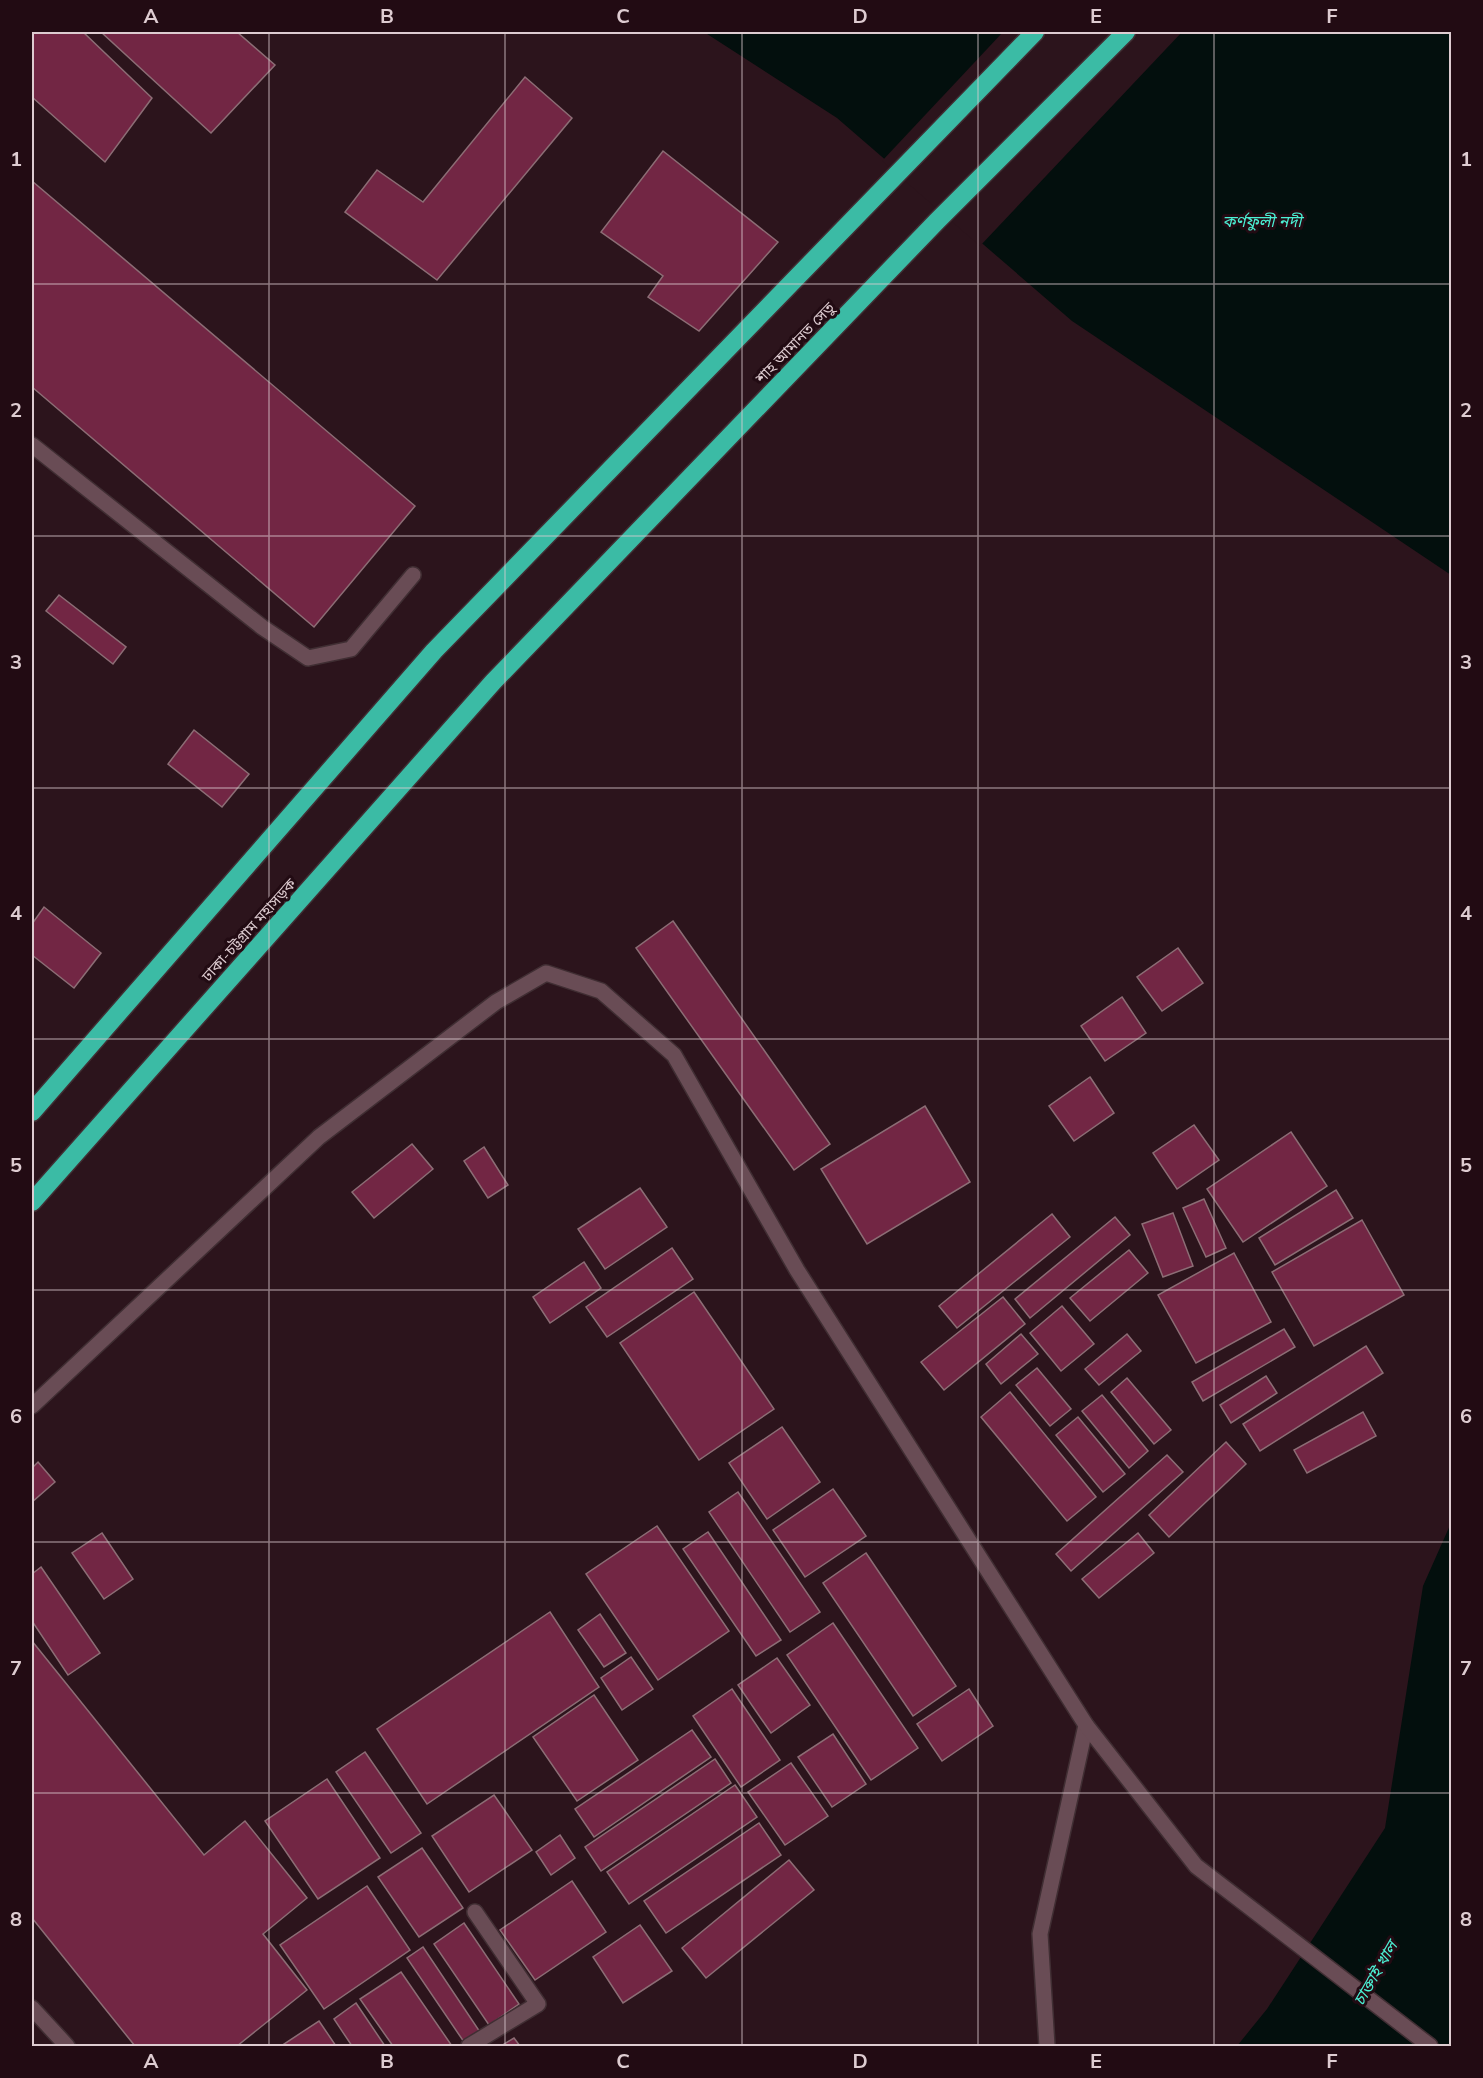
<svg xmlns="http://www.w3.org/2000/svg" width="1483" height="2078" font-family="Mulish,'Noto Sans Bengali',sans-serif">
  <rect width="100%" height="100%" fill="#2c141c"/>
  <!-- water -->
  <g fill="#030f0d">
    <polygon points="704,32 1451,32 1451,575 1072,321 837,118"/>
    <polygon points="1451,1523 1451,2046 1237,2046 1267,2009 1385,1828 1423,1586"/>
  </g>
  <!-- pier -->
  <polygon fill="#2c141c" points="1003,32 1182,32 980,246 882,161"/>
  <!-- building -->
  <g fill="#722644" stroke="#8c6d75" stroke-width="1.5">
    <polygon points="32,32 83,32 152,98 105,162 32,97"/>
    <polygon points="101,32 237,32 275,65 211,133"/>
    <polygon points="525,77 572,118 437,280 345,212 377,170 423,202"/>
    <polygon points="663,151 778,242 699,331 648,297 663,276 601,232"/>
    <polygon points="32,181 415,506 314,627 32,387"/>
    <polygon points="59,595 126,647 113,664 46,611"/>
    <polygon points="194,730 249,774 222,807 168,764"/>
    <polygon points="44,907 101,953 74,988 32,955 32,924"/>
    <polygon points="673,921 830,1144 794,1170 636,948"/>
    <polygon points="1178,948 1203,983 1162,1011 1137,977"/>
    <polygon points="1122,997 1146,1033 1105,1061 1081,1026"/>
    <polygon points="1090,1077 1114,1113 1074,1141 1049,1106"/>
    <polygon points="925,1106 970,1182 867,1244 821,1169"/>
    <polygon points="1194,1125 1219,1160 1177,1189 1153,1153"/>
    <polygon points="1291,1132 1327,1186 1243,1242 1207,1189"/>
    <polygon points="412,1144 433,1169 374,1218 352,1192"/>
    <polygon points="484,1147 508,1185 488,1198 464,1161"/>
    <polygon points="640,1188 667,1227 605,1269 578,1229"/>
    <polygon points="1336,1190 1353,1218 1275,1265 1259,1238"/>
    <polygon points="1204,1199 1226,1248 1206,1257 1183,1208"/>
    <polygon points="1173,1213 1193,1266 1163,1277 1142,1224"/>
    <polygon points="1052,1214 1070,1237 957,1328 939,1306"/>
    <polygon points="1115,1217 1130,1235 1030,1318 1015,1299"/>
    <polygon points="1362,1220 1404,1295 1314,1346 1272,1272"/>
    <polygon points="672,1248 693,1279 607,1337 586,1307"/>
    <polygon points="1129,1250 1148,1273 1090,1321 1070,1298"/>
    <polygon points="1234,1253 1271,1322 1196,1363 1158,1295"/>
    <polygon points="584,1262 601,1288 550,1323 533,1297"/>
    <polygon points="694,1292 774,1409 699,1460 620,1343"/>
    <polygon points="1003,1297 1025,1324 944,1390 921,1362"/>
    <polygon points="1062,1306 1094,1344 1061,1371 1030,1333"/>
    <polygon points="1284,1329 1295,1347 1203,1401 1192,1382"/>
    <polygon points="1021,1334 1038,1354 1001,1384 986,1364"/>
    <polygon points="1127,1334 1141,1351 1099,1385 1085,1369"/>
    <polygon points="1366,1346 1383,1373 1260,1451 1243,1424"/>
    <polygon points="1037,1368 1071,1409 1050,1426 1016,1385"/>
    <polygon points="1266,1376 1277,1393 1231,1423 1220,1405"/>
    <polygon points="1127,1378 1171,1430 1154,1444 1111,1392"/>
    <polygon points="1010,1392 1096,1497 1067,1521 981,1417"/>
    <polygon points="1102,1395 1148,1451 1129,1468 1082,1411"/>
    <polygon points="1363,1412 1376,1436 1307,1473 1294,1450"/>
    <polygon points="1078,1417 1125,1474 1103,1492 1056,1435"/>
    <polygon points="782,1427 820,1482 767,1519 729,1463"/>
    <polygon points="1226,1442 1246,1464 1169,1537 1149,1515"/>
    <polygon points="1167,1455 1183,1472 1071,1571 1056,1554"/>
    <polygon points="38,1462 55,1482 32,1502 32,1468"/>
    <polygon points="833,1489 866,1536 805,1577 773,1530"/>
    <polygon points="738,1492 820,1612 790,1632 709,1512"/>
    <polygon points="657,1526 729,1631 658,1680 586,1574"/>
    <polygon points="708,1532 781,1640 756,1656 683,1549"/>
    <polygon points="102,1533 133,1579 104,1599 72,1553"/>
    <polygon points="1138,1533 1154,1553 1099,1598 1082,1579"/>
    <polygon points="866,1553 956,1686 913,1716 823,1583"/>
    <polygon points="41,1567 100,1653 68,1675 32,1621 32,1574"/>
    <polygon points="550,1612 599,1687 427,1804 377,1729"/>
    <polygon points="600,1614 626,1653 604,1667 578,1630"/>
    <polygon points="833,1623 918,1748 871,1780 787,1655"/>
    <polygon points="32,1641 204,1855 245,1821 307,1898 263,1934 307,1990 237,2046 135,2046 32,1918"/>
    <polygon points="631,1657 653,1689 622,1710 601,1678"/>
    <polygon points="777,1658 810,1705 771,1733 738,1685"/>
    <polygon points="732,1689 780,1760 741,1787 693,1716"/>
    <polygon points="969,1689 993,1726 942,1761 917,1724"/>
    <polygon points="594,1695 638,1760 577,1801 533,1737"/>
    <polygon points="692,1730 711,1757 594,1837 575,1809"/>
    <polygon points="833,1734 866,1784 832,1807 798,1757"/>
    <polygon points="365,1752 421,1833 391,1853 336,1772"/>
    <polygon points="715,1759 731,1783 601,1871 585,1847"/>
    <polygon points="791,1763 828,1816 785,1845 748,1792"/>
    <polygon points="327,1779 380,1858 318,1899 265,1821"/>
    <polygon points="735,1785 757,1817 629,1904 607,1872"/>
    <polygon points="494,1795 532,1850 469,1892 432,1836"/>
    <polygon points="759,1823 781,1855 666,1933 644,1901"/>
    <polygon points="560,1835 575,1858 551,1875 536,1852"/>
    <polygon points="422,1848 463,1908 419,1937 378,1877"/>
    <polygon points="789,1860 814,1890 706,1978 682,1948"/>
    <polygon points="572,1881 606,1932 535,1980 500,1930"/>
    <polygon points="367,1886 410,1950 324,2009 280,1945"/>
    <polygon points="464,1923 519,2004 489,2025 434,1944"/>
    <polygon points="640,1925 672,1971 623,2003 593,1957"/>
    <polygon points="423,1947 480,2032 464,2042 407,1958"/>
    <polygon points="401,1972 452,2046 393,2046 360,1999"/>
    <polygon points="356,2003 385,2046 352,2046 334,2019"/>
    <polygon points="319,2021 336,2046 281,2046"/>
    <polygon points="514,2038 520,2046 501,2046"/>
  </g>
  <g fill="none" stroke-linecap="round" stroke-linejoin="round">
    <defs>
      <g id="lane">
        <polyline points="32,445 262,627 308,658 351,649 413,575"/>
        <polyline points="1047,2046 1040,1934 1086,1725"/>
      </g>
      <polyline id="street" points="469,2046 538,2004 475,1912"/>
      <g id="secondary">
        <polyline points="32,1406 319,1137 496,1002 546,973 601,991 674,1055 797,1270 1086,1725 1196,1866 1430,2046"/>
        <polyline points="32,2008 67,2046"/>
      </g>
      <g id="highway">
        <polyline points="32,1112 434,651 1035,32"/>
        <polyline points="32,1202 493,682 937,221 1126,32"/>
      </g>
    </defs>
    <!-- lane casing -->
    <use href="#lane" stroke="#402e33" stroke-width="18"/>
    <!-- street casing -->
    <use href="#street" stroke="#402e33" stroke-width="18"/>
    <!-- secondary casing -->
    <use href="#secondary" stroke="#402e33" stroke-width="18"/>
    <!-- highway casing -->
    <use href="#highway" stroke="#402e33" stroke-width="21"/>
    <!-- lane -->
    <use href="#lane" stroke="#694c55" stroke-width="15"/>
    <!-- street -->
    <use href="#street" stroke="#694c55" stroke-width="15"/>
    <!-- secondary -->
    <use href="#secondary" stroke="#694c55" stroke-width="15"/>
    <!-- highway -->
    <use href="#highway" stroke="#3bbba5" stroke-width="18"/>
  </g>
  <!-- grid -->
  <path fill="none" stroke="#deccd1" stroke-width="1.5" stroke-opacity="0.55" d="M269,32V2046M505,32V2046M742,32V2046M978,32V2046M1214,32V2046M32,284H1452M32,536H1452M32,788H1452M32,1039H1452M32,1290H1452M32,1542H1452M32,1793H1452"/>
  <g text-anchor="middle" stroke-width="6" stroke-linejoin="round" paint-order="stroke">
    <!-- street labels -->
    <g font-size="15" fill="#deccd1" stroke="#220b13">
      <text transform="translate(795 343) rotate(-46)" y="5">শাহ আমানত সেতু</text>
      <text transform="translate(249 930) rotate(-48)" y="5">ঢাকা-চট্টগ্রাম মহাসড়ক</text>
    </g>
    <!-- water labels -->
    <g font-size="16" font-style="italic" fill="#4bf1d5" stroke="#220b13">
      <text x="1262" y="227">কর্ণফুলী নদী</text>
      <text transform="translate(1375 1973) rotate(-60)" y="6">চাক্তাই খাল</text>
    </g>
  </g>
  <!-- border -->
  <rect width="1483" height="2078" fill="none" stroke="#220b13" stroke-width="66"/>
  <rect x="33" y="33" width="1417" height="2012" fill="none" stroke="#deccd1" stroke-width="2"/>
  <g font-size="20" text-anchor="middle" font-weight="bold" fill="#deccd1">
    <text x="151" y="23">A</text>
    <text x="387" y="23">B</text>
    <text x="623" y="23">C</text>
    <text x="860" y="23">D</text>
    <text x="1096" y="23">E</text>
    <text x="1332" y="23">F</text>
    <text x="16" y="166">1</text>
    <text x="1466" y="166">1</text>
    <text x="16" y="417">2</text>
    <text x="1466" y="417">2</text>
    <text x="16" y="669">3</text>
    <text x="1466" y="669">3</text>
    <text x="16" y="920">4</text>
    <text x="1466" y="920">4</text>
    <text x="16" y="1172">5</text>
    <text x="1466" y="1172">5</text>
    <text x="16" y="1423">6</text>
    <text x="1466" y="1423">6</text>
    <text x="16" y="1675">7</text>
    <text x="1466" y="1675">7</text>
    <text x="16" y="1926">8</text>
    <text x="1466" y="1926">8</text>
    <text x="151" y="2068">A</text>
    <text x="387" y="2068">B</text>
    <text x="623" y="2068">C</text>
    <text x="860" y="2068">D</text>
    <text x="1096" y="2068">E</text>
    <text x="1332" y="2068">F</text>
  </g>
</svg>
